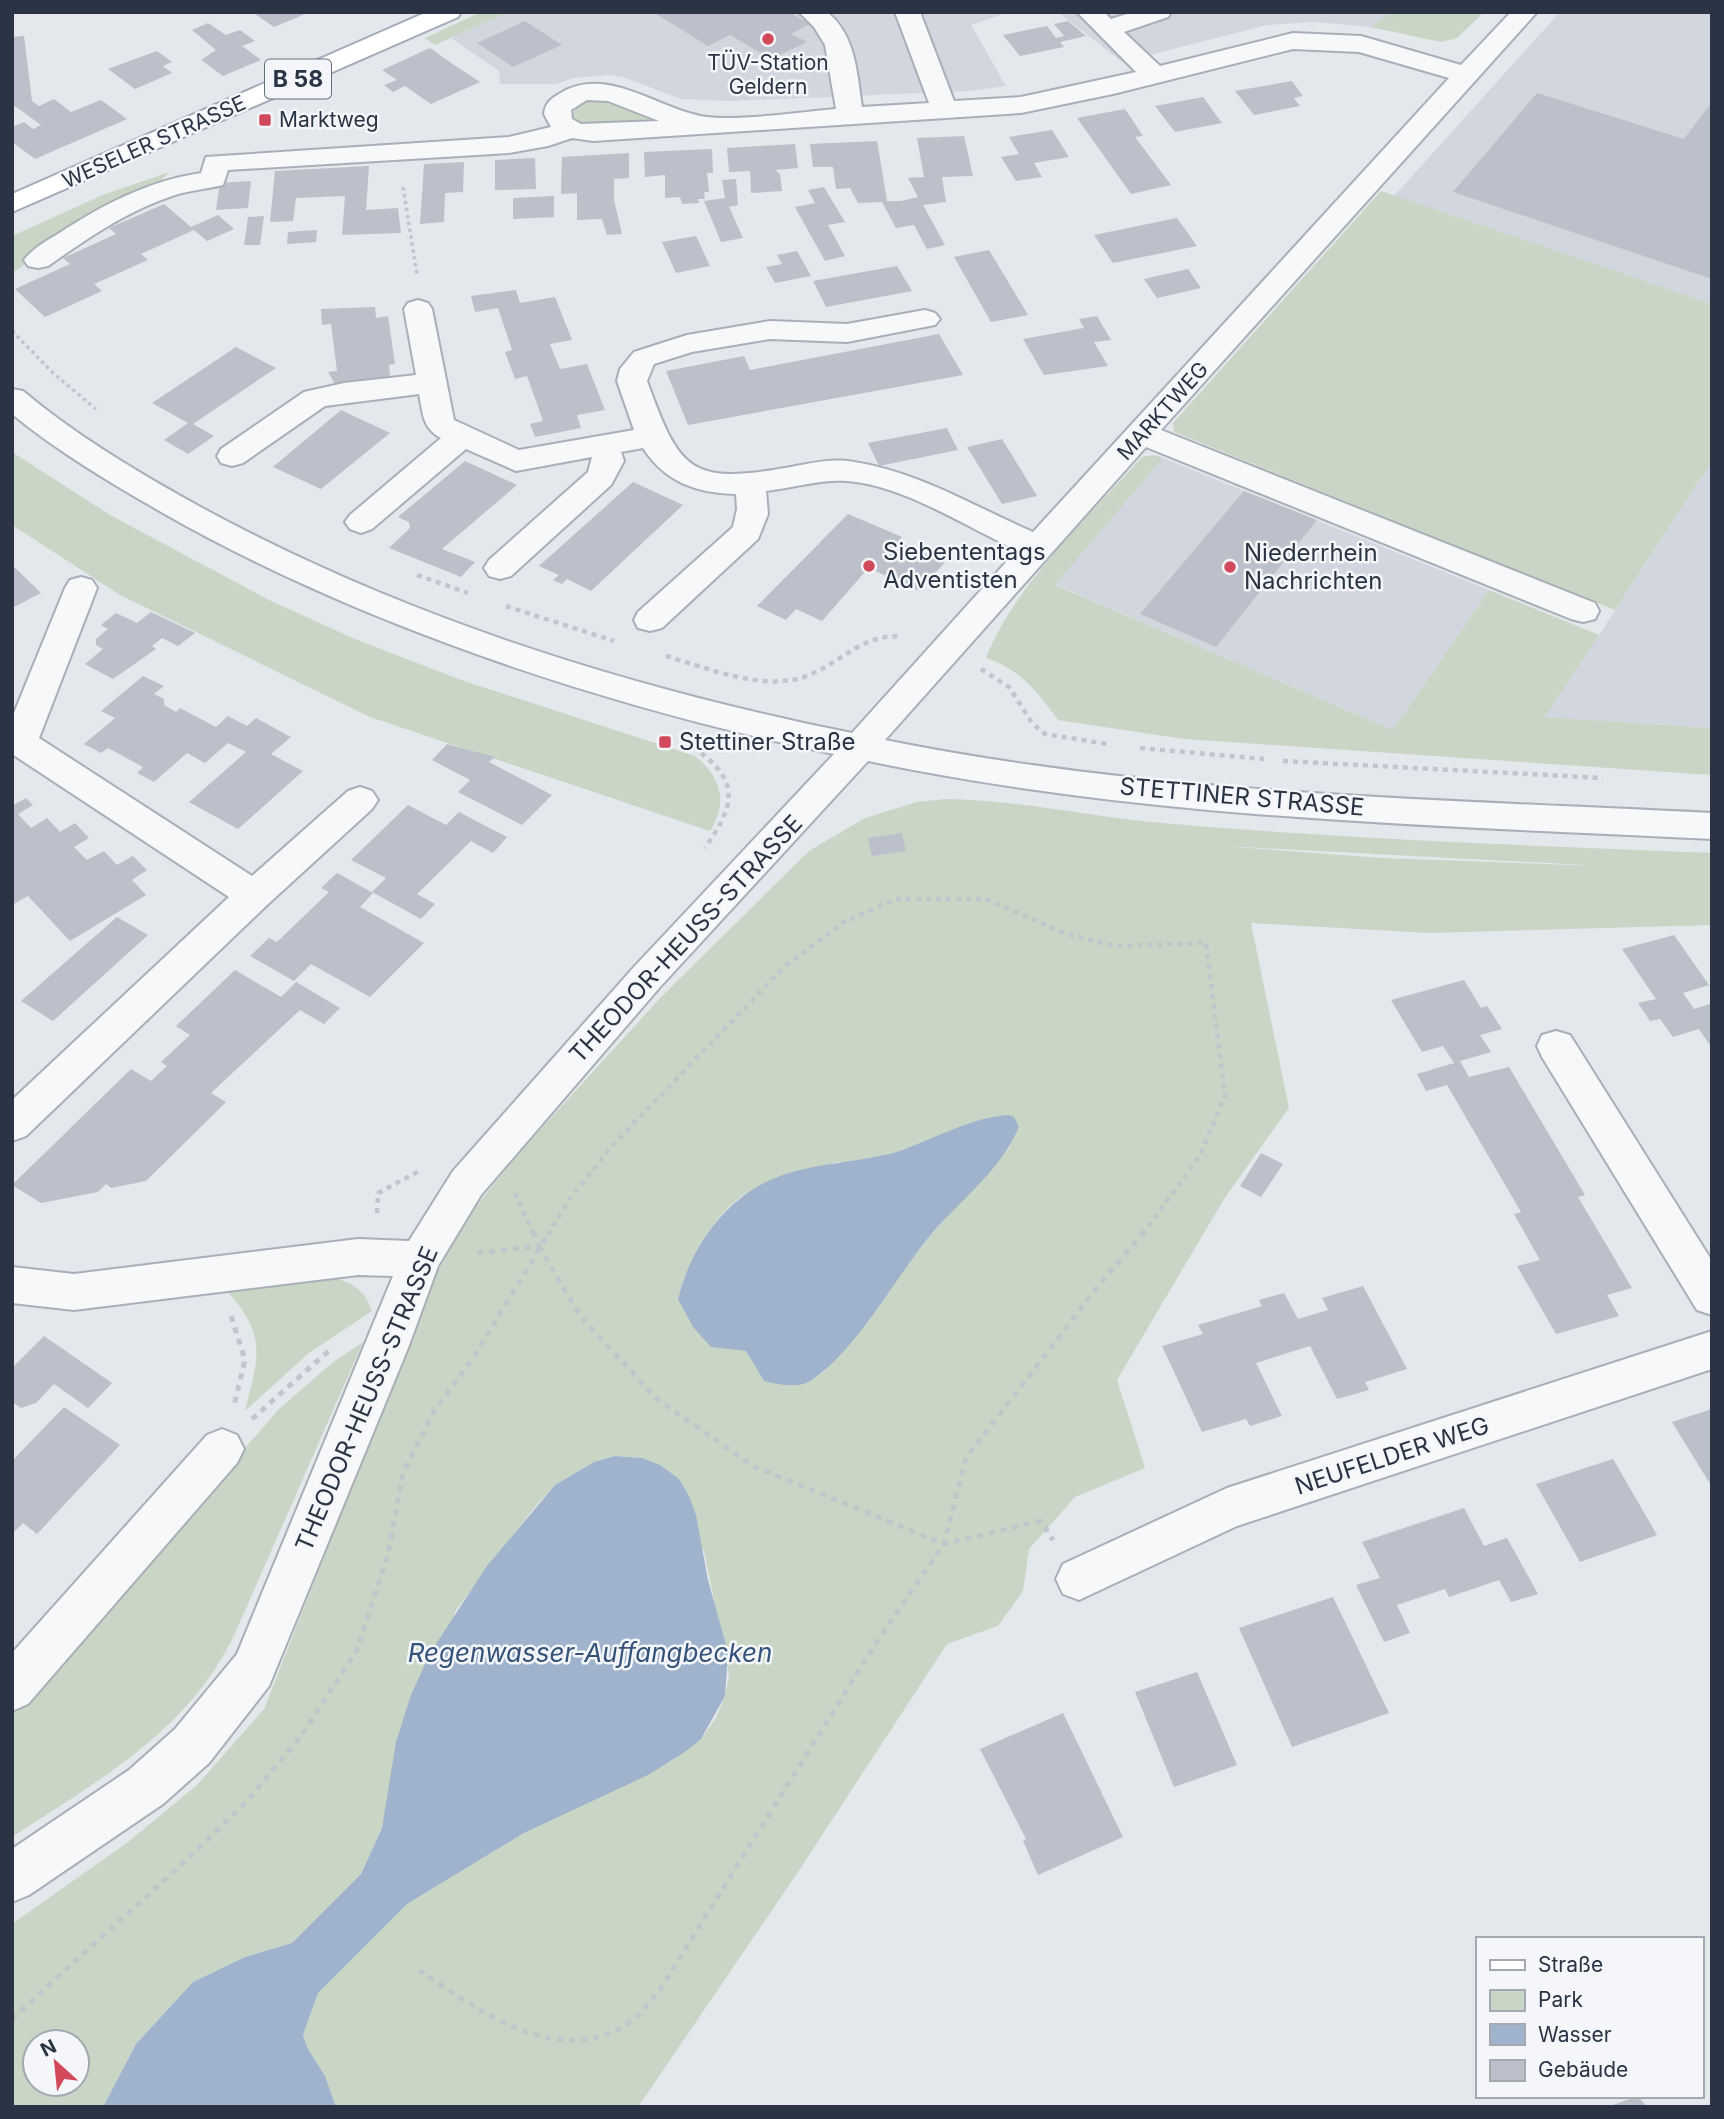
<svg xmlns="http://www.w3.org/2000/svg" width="1724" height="2119" font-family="Inter,sans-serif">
  <rect width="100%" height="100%" fill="#e4e7ec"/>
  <!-- built -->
  <g fill="#d2d6de">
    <polygon points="508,12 1009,12 971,25 1006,86 970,91 730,101 681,99 623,77 609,75 574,78 556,84 500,84 499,71 451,38"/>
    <polygon points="1058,12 1387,12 1388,16 1370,27 1316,22 1267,25 1122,62"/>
    <polygon points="1560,12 1712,12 1712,304 1394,196"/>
    <polygon points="1163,458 1489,590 1393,730 1054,584"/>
    <polygon points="1712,461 1712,728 1544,717 1599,635"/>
  </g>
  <!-- green -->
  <g fill="#c9d6c5" fill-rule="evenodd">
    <polygon points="481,12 508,12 435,45 425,38"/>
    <polygon points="1387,12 1484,12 1457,38 1441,42 1370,27 1388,16"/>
    <path d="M603,100L619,104L659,123L587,126L574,119L572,114C580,102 591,101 603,100Z"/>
    <polygon points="170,172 147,192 92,217 12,273 12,236 105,194"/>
    <polygon points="1381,191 1712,304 1712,461 1615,610 1174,432 1173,423"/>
    <path d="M12,452L110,515L269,600L355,639L461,680L695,756C720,776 729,802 710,831L370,717L120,595L12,525Z"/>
    <path d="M1155,455L1163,458L1055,585L1393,730L1489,590L1599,635L1545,717L1712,728V775L1184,739L1058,720C1038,692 1020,669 986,658C1013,587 1091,514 1142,457Z"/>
    <path d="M946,799C1015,800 1083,815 1151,822C1338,839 1525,845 1712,853V925L1428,933L1251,923L1289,1108L1224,1199L1117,1380L1145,1468L1075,1497L1029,1549L1023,1591L998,1626L947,1644L798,1872L638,2107H336L325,2076L308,2049L303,2035L318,1993L407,1904L524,1833L670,1762L701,1739L716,1718L725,1696L729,1675L704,1551L642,1458L615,1456L594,1462L555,1485L534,1508L456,1610L389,1792L382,1828L361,1874L292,1943L245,1957L193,1982L136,2044L103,2107H12V1924L128,1842L197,1785L264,1709L434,1277L472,1212L515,1157L663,995L809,851L865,818L917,802ZM1221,846L1603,866L1383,858ZM1019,1127L1009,1148L929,1237L824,1372L806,1383L764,1381L746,1351L678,1299C688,1259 717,1206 756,1188C782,1177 812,1171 838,1162L851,1164L872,1159L922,1144L952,1130ZM35,2042H77V2084H35Z"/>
    <path d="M331,1277C353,1283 364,1289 372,1311L309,1353L245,1411C259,1356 267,1336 227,1291Z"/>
    <path d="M363,1342L236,1631C191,1730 99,1780 12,1837V1715L279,1409L332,1363Z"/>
  </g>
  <!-- water -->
  <g fill="#9fb4cc">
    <path d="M1008,1115L1014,1117L1019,1127C1001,1171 959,1201 929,1237C895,1278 854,1354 810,1381C798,1389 778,1384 764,1381L746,1351L711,1347L693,1327L678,1299C691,1246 727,1195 780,1176C818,1162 858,1163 896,1152C933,1140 968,1118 1008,1115Z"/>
    <polygon points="615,1456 642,1458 660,1465 679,1479 689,1496 696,1515 708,1580 728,1652 725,1696 701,1739 685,1752 648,1775 524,1833 407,1904 318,1993 303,2035 308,2049 325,2076 336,2107 103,2107 136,2044 193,1982 245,1957 292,1943 361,1874 382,1828 396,1742 411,1695 430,1653 487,1566 555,1485 594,1462"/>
  </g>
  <!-- building -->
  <g fill="#bbc0ca">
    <polygon points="252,12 310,12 274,27"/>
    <polygon points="653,12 789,12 810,24 791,34 807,42 771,59 730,35 708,46"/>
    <polygon points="525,21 562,45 513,67 477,43"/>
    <polygon points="1068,21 1086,36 1060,42 1064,47 1020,56 1003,35 1047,26 1056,38 1064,36 1054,24"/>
    <polygon points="208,23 226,35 240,30 255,41 242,46 261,60 223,76 201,60 216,50 192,30"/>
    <polygon points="24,36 32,101 39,106 54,99 71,112 101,100 127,119 35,159 12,142 12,127 24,122 33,129 41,125 12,104 12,37"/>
    <polygon points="430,48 454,65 480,82 431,104 405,86 393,92 384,85 397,80 382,70"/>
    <polygon points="157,51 172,62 163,66 172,73 135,89 108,69"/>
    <polygon points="1292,81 1303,96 1294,98 1300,106 1254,115 1235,91"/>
    <polygon points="1537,93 1684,139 1712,102 1712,279 1453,192"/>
    <polygon points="1203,97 1222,123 1175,132 1155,106"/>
    <polygon points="1125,109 1143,136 1135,137 1171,185 1131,194 1077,118"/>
    <polygon points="1052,130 1069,157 1034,163 1042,177 1016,181 1001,157 1019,154 1009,137"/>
    <polygon points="964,136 973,176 942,177 946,202 923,205 945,245 927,249 914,225 896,228 882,202 858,203 850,188 836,189 833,167 813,167 810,144 877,141 887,201 901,201 918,197 908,178 924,177 917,138"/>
    <polygon points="795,144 798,168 775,170 780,174 782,191 751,193 750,171 729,172 727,148"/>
    <polygon points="712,149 713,173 707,173 709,192 704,192 705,199 698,199 699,203 682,204 680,197 665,198 665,175 645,177 644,152"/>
    <polygon points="629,153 629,178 614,179 614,200 622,234 607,235 602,219 577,220 577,193 561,194 562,157"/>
    <polygon points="535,158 536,189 495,190 495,160"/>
    <polygon points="464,162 463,192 445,193 444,222 420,224 424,164"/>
    <polygon points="369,166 366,210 398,208 401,233 342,235 345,196 296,198 293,221 270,222 275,171"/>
    <polygon points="736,179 738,205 729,207 743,238 721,242 704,201 725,198 722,180"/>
    <polygon points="251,181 248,208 216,210 220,183"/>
    <polygon points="824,187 845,222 828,225 845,256 825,261 795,207 815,203 808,190"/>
    <polygon points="554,196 554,217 513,219 513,198"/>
    <polygon points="164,204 191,227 218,215 234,229 207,241 194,230 141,254 148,260 94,284 102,291 45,317 15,289 70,264 63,258 116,234 109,228"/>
    <polygon points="264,216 260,245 244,245 248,217"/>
    <polygon points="1177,218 1197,246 1113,263 1094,235"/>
    <polygon points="317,230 316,242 287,244 288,232"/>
    <polygon points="696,236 710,266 676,273 662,242"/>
    <polygon points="989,250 1028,315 991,322 954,257"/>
    <polygon points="797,251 811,276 775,283 766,267 782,264 777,255"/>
    <polygon points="897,266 912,291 826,307 813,281"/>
    <polygon points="1188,269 1201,288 1157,298 1144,279"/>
    <polygon points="516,290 520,303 555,297 572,340 550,344 560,369 587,364 605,410 577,415 581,428 535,437 530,424 543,421 527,376 515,379 505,352 512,350 498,308 475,312 471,296"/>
    <polygon points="375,307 376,318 388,316 395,364 389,365 390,376 335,384 328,372 337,371 331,324 322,325 321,309"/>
    <polygon points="1097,316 1111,340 1094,342 1108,366 1044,375 1023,339 1084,328 1079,319"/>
    <polygon points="939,334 963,375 688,425 666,371 744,356 750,370"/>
    <polygon points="236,347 276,368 193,424 214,436 188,454 164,440 188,423 152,403"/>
    <polygon points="341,410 390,433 321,489 273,467"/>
    <polygon points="947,428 958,450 879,466 868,443"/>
    <polygon points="1002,439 1023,473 1037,496 1002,504 967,447"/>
    <polygon points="465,461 517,485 442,549 475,562 461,577 389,548 410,528 409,522 398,517"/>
    <polygon points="633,482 683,505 591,591 567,579 562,584 553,580 559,575 539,566"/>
    <polygon points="1244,491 1317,520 1216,647 1140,614"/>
    <polygon points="848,514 902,537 898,542 945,562 919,591 871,569 864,573 822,621 796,609 786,620 757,606"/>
    <polygon points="12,565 41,593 12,608"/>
    <polygon points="151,612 195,633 178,646 162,638 152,646 156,649 113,679 85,664 103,649 96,645 96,639 108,629 101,625 116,613 137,623"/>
    <polygon points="143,676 164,686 154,694 164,699 164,705 176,712 180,708 216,727 228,716 247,726 256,718 291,737 271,754 303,771 238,829 189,802 246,752 228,743 205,763 187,753 154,782 137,773 143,767 108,748 101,753 84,744 115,718 101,711"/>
    <polygon points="447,744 495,757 489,762 552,795 522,825 458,792 470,780 432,760"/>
    <polygon points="26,798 33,805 18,814 31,828 47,818 60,832 75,823 89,838 74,847 87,860 104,851 117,865 133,856 147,870 132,880 146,895 70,941 28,896 12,905 12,806"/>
    <polygon points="408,805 446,825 459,812 507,837 493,853 471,841 417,894 435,904 421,919 372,892 386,878 351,860"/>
    <polygon points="902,833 906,851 872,856 868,838"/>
    <polygon points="337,873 373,893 360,907 424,943 370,997 311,964 294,981 250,956 269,938 277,942 329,892 321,888"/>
    <polygon points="117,917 148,935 53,1021 21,1001"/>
    <polygon points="1674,935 1709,985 1683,993 1694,1009 1710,1004 1712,1006 1712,1048 1699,1029 1673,1037 1660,1019 1650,1021 1638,1003 1656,999 1622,949"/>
    <polygon points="235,970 281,997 296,982 340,1008 324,1024 300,1010 211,1093 226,1102 146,1181 111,1188 106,1184 98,1192 41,1203 12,1185 131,1069 151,1081 167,1066 161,1062 190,1035 176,1026"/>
    <polygon points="1464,980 1481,1008 1487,1006 1502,1029 1480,1035 1491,1052 1460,1061 1469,1077 1509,1067 1585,1195 1578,1197 1632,1288 1607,1295 1619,1316 1556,1334 1517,1266 1540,1260 1514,1214 1521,1212 1447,1085 1426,1091 1417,1074 1454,1063 1443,1046 1422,1052 1391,1000"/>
    <polygon points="1261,1153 1283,1164 1261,1197 1240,1186"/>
    <polygon points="1363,1286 1407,1369 1365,1382 1369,1390 1337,1399 1310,1346 1256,1363 1282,1416 1250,1426 1246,1419 1202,1432 1162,1346 1203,1334 1198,1325 1262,1306 1259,1300 1284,1293 1298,1319 1328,1310 1322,1298"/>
    <polygon points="44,1336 112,1383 88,1408 54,1384 36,1403 21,1408 12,1402 12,1368"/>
    <polygon points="64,1407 120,1445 37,1534 23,1523 12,1534 12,1461"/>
    <polygon points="1712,1409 1712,1487 1672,1422"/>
    <polygon points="1613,1459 1657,1535 1580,1562 1536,1484"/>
    <polygon points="1464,1508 1484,1546 1507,1538 1538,1594 1511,1602 1499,1580 1449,1597 1445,1589 1397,1605 1410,1633 1384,1642 1356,1585 1380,1578 1362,1542"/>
    <polygon points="1333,1597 1389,1713 1292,1747 1239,1628"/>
    <polygon points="1197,1672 1237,1765 1174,1787 1135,1692"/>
    <polygon points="1063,1713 1123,1837 1038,1875 1023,1841 1026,1839 980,1749"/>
    <polygon points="1638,2096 1647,2107 1610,2107 1610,2106"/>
  </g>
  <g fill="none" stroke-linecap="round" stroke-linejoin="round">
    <defs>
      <g id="minor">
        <path d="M799,12H827C856,35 857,74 862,107L929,103L895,12H920L954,101L1021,97L1136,72L1077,12H1104L1111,19L1133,12H1171L1168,17L1124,32L1160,66L1293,33L1361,36L1461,65L1511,12H1537L1161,430L1595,603L1599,611L1595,619L1583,622L1571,619L1146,447L885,740C1157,795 1436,799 1712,813V839C1429,825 1146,819 868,761L660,987L481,1195L438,1266L408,1348L269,1686L209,1763L163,1804L29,1895L12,1902V1849L129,1770L175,1729L237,1654L393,1276L358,1275L74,1310L12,1303V1267L74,1274L358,1239L409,1241L453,1171L634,967L834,754C611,708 361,626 163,513C111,483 58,452 12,414V389L23,391C73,433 129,467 186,499C390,613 623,687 852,733L1017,550C966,527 903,485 847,481C820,479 793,488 766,491L768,514L758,539L662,628L650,631L638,628L634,620L638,612L733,527L737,509L736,494C696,493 665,482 643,448L621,452L624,461L611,485L511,576L500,579L489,576L484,568L489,560L588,472L592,457L516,471L466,449L372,529L361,533L350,529L345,522L350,515L441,438C422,428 423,413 419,394L325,406L243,463L232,466L221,463L217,456L221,449L304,392L344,383L416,375L404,309L408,303L418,300L428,303L432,309L454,420L519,450L634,430L617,381L620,369L634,352L687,335L770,321L847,324L925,310L935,313L940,319L935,325L847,342L770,339L692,352L654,364L647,381C680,472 690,485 791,467C812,463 833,458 854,462C919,472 975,507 1033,532L1449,78L1359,52L1293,49L1113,94L1021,113L593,141L572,138L548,146L509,153L228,170L223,185C207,189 191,190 175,195C128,210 88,238 48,266L38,268L28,266L24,260C32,249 46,241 58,234C102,205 148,181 201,173L206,157L509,137L551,127L544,114C545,104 550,99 559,94C606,63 660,111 707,117C741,121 800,112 836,109L825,45L814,27ZM587,100L608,101L659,121L581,124L572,119L571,110Z"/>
        <polygon points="81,577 92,580 97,588 39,738 252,876 348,791 360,787 372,791 378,800 372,809 267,905 26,1136 12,1141 12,1100 229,897 12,754 12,718 65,588 70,580"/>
        <polygon points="1556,1031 1570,1035 1712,1261 1712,1315 1697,1310 1542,1057 1537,1046 1542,1035"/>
        <polygon points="1712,1331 1712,1369 1237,1526 1079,1600 1063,1594 1056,1579 1063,1564 1227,1488"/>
        <polygon points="222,1429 237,1435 244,1449 237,1463 28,1704 12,1711 12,1653 207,1435"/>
      </g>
      <polygon id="major" points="427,12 461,12 458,17 12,212 12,194"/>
    </defs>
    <!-- minor casing -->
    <use href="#minor" stroke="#a9aeb7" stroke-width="4"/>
    <!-- major casing -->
    <use href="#major" stroke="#a3abb8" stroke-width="4"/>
    <!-- path-far2 -->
    <g stroke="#c2c5cb" stroke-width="3.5" stroke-dasharray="3.5 3.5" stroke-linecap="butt">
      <polyline points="403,187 417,275"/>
      <polyline points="12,331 53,373 96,409"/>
    </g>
    <!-- path-far1 -->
    <g stroke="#c2c5cb" stroke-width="4.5" stroke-dasharray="5 5" stroke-linecap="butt">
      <polyline points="417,575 468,593"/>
      <polyline points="506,606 614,641"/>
      <path d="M666,656C707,668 761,691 804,677C839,665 863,632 902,637"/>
      <polyline points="981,669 1009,687 1032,723 1045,734 1107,744"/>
      <polyline points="1140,748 1264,759"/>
      <path d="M701,753C743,785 731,810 705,848"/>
      <polyline points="1283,761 1603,778"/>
      <polyline points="515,1193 534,1235"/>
      <polyline points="377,1213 378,1193 421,1170"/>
      <polyline points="548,1235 569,1200 611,1147 785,966 844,922 896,899 985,899 1067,934 1115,946 1206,943 1225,1096 1199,1157 1142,1235"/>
    </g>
    <!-- path -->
    <g stroke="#c2c5cb" stroke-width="5" stroke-dasharray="6 6" stroke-linecap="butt">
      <polyline points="539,1246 580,1316 657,1399 753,1466 944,1544 1041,1521 1053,1540"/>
      <polyline points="477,1253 539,1246 533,1233"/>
      <polyline points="231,1316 245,1360 234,1405"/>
      <polyline points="252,1419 332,1348"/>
      <path d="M419,1970C473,2007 551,2065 619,2029C636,2020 649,2003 661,1988L876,1643L944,1544L966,1458L1099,1285L1143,1233"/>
      <polyline points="12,2019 197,1850 247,1801 302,1735 357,1650 388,1554 403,1473 434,1412 475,1355 549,1233"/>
    </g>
    <!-- minor -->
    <use href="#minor" fill="#f7f8fa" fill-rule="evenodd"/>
    <!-- major -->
    <use href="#major" fill="#fff" fill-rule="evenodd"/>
  </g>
  <!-- markers -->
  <g fill="#d1495b" stroke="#f4f6f9" stroke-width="2.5">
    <circle cx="768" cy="39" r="7"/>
    <rect x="258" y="113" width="14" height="14" rx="3.5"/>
    <circle cx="869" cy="566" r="7"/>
    <circle cx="1230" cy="567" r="7"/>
    <rect x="658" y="735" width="14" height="14" rx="3.5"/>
  </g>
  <g text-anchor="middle" stroke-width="5" stroke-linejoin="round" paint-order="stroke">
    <!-- far-poi labels -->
    <g font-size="21" fill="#2b3445" stroke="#f4f6f9">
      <text x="768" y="70">TÜV-Station<tspan x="768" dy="24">Geldern</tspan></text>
      <text x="279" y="127" text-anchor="start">Marktweg</text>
    </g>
    <!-- far-street labels -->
    <g font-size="21" fill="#2b3445" stroke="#f4f6f9">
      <text transform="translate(154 142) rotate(-24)" y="7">WESELER STRASSE</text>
      <text transform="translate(1163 411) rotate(-48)" y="7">MARKTWEG</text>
    </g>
    <!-- shield labels -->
    <rect fill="#f4f6f9" stroke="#676e7b" stroke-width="2" x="265" y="59.5" width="66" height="39" rx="5"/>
    <g font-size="23" font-weight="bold" fill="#2b3445">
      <text x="298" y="87">B 58</text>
    </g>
    <!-- poi labels -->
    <g font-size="24" fill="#2b3445" stroke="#f4f6f9" text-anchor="start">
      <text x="883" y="560">Siebententags<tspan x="883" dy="28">Adventisten</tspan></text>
      <text x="1244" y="561">Niederrhein<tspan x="1244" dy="28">Nachrichten</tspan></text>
      <text x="679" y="750">Stettiner Straße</text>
    </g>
    <!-- street labels -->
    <g font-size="24" fill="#2b3445" stroke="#f4f6f9">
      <text transform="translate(1242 797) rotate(5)" y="8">STETTINER STRASSE</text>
      <text transform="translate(686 939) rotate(-47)" y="8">THEODOR-HEUSS-STRASSE</text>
      <text transform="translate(367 1399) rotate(-67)" y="8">THEODOR-HEUSS-STRASSE</text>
      <text transform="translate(1392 1456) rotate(-18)" y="8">NEUFELDER WEG</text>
    </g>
    <!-- water labels -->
    <g font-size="26" font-style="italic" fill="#34527a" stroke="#f4f6f9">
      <text x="590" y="1662">Regenwasser-Auffangbecken</text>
    </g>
  </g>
  <!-- border -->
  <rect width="1724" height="2119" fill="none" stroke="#2b3445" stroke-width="28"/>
  <!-- legend -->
  <rect x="1476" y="1937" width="228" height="161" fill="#f4f6f9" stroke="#a4a8b1" stroke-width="2"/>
  <rect x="1490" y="1960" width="35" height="10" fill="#ffffff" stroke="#a4a8b1" stroke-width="2"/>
  <text x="1538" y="1972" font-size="21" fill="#2b3445">Straße</text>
  <rect x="1490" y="1990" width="35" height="21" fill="#c9d6c5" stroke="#a4a8b1" stroke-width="2"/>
  <text x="1538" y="2007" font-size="21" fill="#2b3445">Park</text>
  <rect x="1490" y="2024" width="35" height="21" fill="#9fb4cc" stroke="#a4a8b1" stroke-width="2"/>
  <text x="1538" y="2042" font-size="21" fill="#2b3445">Wasser</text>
  <rect x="1490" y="2060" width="35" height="21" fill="#bbc0ca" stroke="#a4a8b1" stroke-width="2"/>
  <text x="1538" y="2077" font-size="21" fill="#2b3445">Gebäude</text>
  <!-- north arrow -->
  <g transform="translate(56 2063) rotate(333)"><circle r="33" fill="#f4f6f9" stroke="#a4a8b1" stroke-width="2"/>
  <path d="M0-5L12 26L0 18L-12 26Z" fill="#d1495b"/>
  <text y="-10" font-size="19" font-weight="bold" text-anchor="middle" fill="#2b3445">N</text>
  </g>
</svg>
